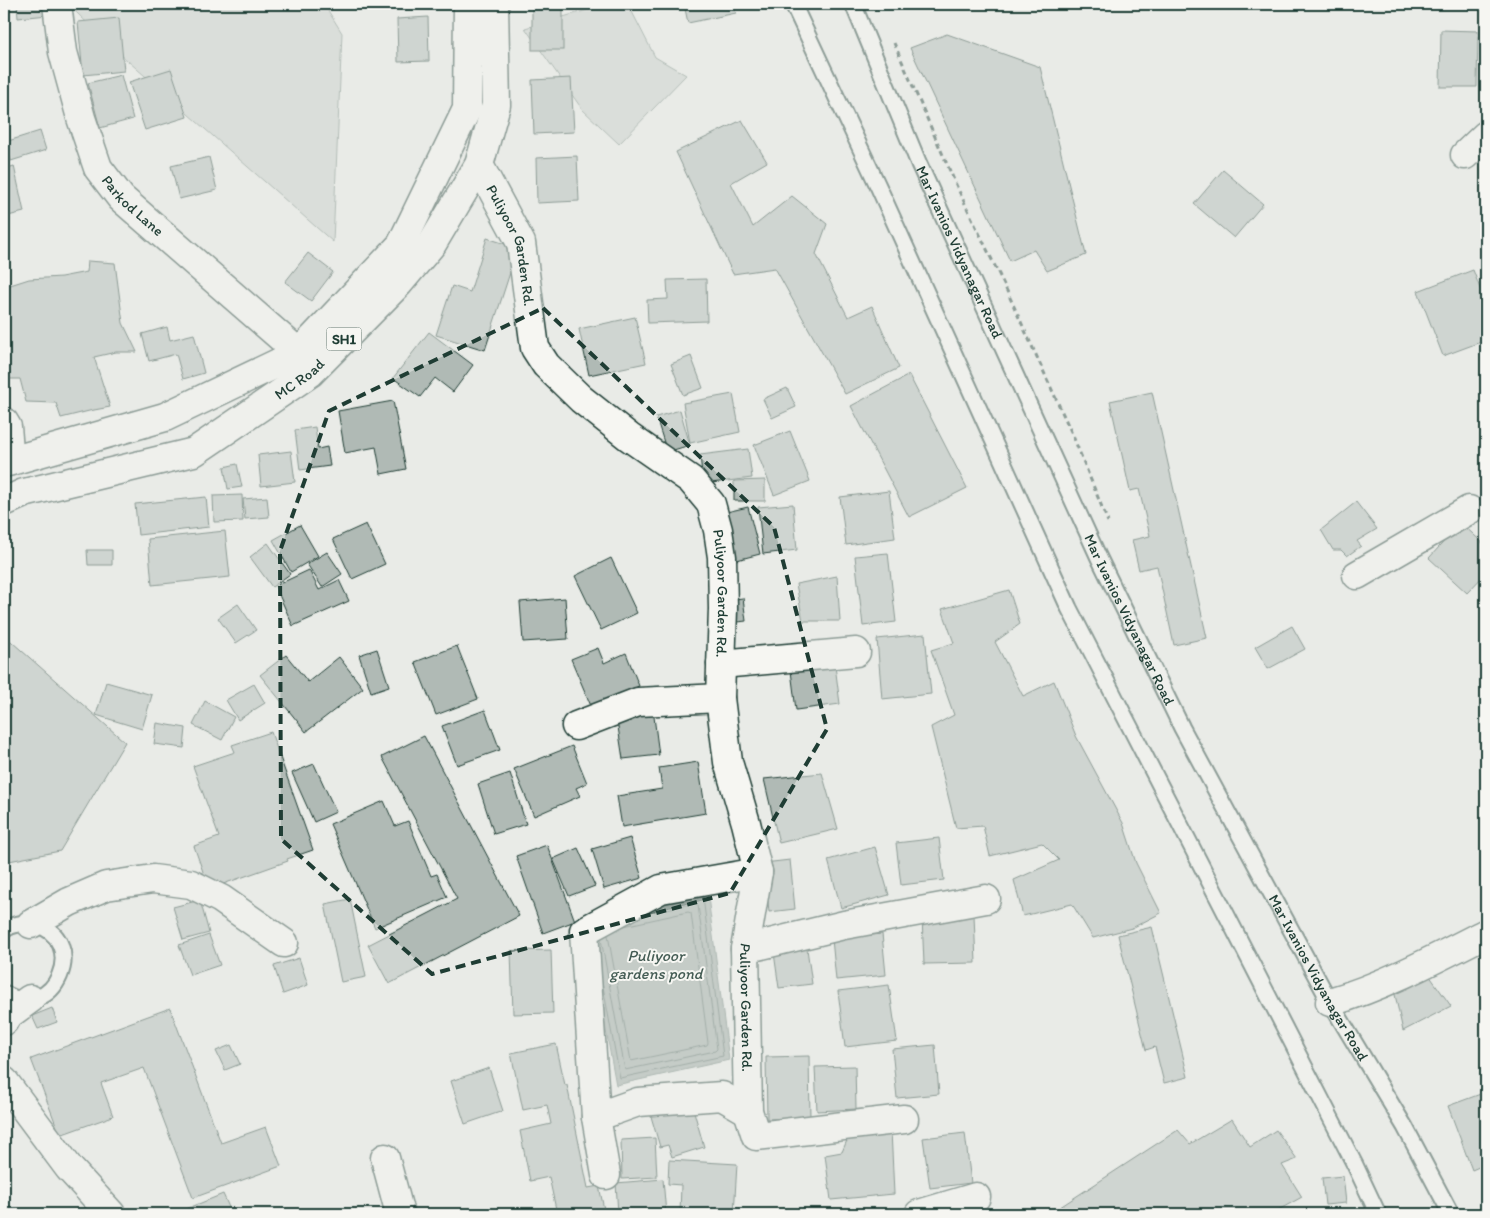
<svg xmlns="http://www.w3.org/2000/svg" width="1490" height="1218" font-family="Itim,sans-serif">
  <rect width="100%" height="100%" fill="#e9ebe7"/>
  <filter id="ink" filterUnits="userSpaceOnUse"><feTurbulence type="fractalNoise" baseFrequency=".02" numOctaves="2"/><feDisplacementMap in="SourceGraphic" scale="10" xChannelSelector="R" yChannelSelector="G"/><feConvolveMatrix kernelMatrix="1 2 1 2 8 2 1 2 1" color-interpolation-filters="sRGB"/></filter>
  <g filter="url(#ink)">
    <!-- green -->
    <g fill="#c7cec9" stroke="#73867e">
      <polygon points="75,4 324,4 342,33 333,242 111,46 76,12"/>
      <polygon points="608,4 628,4 655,57 686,75 619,144 582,109 525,28"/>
    </g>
    <!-- water -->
    <polygon fill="#99a6a0" stroke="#687c75" points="707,889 729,1060 616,1085 585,915"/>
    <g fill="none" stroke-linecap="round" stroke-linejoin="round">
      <!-- shore -->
      <g stroke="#50675f" stroke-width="1">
        <polyline points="608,935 631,1061 707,1045 708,1043 691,913 688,912 624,926"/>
        <polyline points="601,939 625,1070 715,1051 717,1049 698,905 695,903 648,913"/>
        <polyline points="602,981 620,1078 723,1056 703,897"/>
      </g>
    </g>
    <!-- building -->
    <g fill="#b0bab5" stroke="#1f3d34">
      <polygon points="17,4 47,4 48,15 18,18"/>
      <polygon points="684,4 733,4 736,13 688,23"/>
      <rect x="532" y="6" width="31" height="44"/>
      <polygon points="4,16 8,50 4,50"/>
      <polygon points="428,17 429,61 398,62 397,19"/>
      <polygon points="119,18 124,71 83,75 78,22"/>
      <polygon points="1441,30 1478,31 1477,87 1440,87"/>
      <polygon points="947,34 1040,67 1086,255 1047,271 1034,250 1010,261 910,48"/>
      <polygon points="171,69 187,117 145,130 129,82"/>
      <polygon points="121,75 133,119 100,128 88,83"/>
      <polygon points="571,78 574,132 534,134 532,80"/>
      <polygon points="742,120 767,162 731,183 753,227 792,196 827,224 816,254 848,317 872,306 899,368 845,394 775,268 733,274 676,152"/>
      <polygon points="40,131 46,150 11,161 5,142"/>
      <polygon points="577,156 579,201 537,203 536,158"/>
      <polygon points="209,157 217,190 179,199 171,166"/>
      <polygon points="14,166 24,212 4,217 4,169"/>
      <polygon points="1223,170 1263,204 1234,238 1194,204"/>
      <polygon points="487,238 518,248 485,350 436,335 452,286 470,292"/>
      <polygon points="308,253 333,272 311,301 285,282"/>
      <polygon points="88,261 115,263 123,323 137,352 116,352 94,357 110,407 89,411 61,418 56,403 26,402 20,379 4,379 4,287 29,279 61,277 87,272"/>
      <polygon points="1473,270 1486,304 1486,340 1443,356 1418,291"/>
      <polygon points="706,279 707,321 648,323 647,300 668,299 667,280"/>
      <polygon points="635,317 646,363 589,375 579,329"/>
      <polygon points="167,327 170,340 194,334 204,373 183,379 176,354 149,361 142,334"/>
      <polygon points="429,332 473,365 453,392 435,378 420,397 393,378"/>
      <polygon points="691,356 703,388 683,395 671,364"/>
      <polygon points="909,375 967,488 909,517 851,406"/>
      <polygon points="787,388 796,407 772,418 763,399"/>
      <polygon points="1152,392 1207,638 1174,645 1157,566 1139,570 1132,540 1150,536 1139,489 1130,491 1110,401"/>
      <polygon points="733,394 740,432 690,443 683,403"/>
      <polygon points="393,401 406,469 381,474 376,447 345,453 338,411"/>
      <polygon points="680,410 690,445 667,452 656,417"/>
      <polygon points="315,427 318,449 327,447 330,466 300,470 295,430"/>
      <polygon points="790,431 810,481 774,495 754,445"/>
      <polygon points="748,449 752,478 703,484 700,455"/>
      <polygon points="291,451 295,482 261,486 258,455"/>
      <polygon points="237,464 242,487 228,489 224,467"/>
      <polygon points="765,480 765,501 734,501 734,481"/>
      <polygon points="889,491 895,538 846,545 840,497"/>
      <polygon points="242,495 243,521 214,522 213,496"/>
      <polygon points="206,497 209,527 138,535 135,504"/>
      <polygon points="267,497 269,517 245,519 243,499"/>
      <polygon points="1356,502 1377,529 1357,541 1361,546 1347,556 1341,550 1333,550 1321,530"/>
      <polygon points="793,504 797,550 763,554 758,507"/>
      <polygon points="748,507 760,554 729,562 718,514"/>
      <polygon points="1461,523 1486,546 1486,573 1467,593 1429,558"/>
      <polygon points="366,524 385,564 352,579 333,539"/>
      <polygon points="300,525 318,556 291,572 273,540"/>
      <polygon points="225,531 230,577 152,585 148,539"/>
      <polygon points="268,543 290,574 272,587 250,557"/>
      <polygon points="87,550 112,550 112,565 88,565"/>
      <polygon points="327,552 342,574 322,587 307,564"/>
      <polygon points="888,553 896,622 863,626 855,556"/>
      <polygon points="611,558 637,613 601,630 575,576"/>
      <polygon points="309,570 319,590 339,580 349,601 293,626 275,586"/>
      <polygon points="837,576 840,621 803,621 796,584"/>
      <polygon points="1009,590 1020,624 995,642 1023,696 1054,681 1076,736 1123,823 1136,863 1161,913 1132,928 1093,938 1072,904 1023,916 1014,880 1059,860 1042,843 990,856 983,826 956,828 931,727 954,715 931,650 954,643 942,609"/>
      <polygon points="565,598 568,639 523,642 520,602"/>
      <polygon points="743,598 746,621 730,623 727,600"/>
      <polygon points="238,604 256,630 236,643 218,618"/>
      <polygon points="1292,626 1305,649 1268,669 1255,647"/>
      <polygon points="925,634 931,694 882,699 877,639"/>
      <polygon points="4,635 125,742 60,851 4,862"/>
      <polygon points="457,646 478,699 436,715 415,662"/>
      <polygon points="598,648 604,663 626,653 639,686 591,706 571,659"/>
      <polygon points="377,649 389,686 371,692 359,655"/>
      <polygon points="286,655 308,682 339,657 363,688 306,732 260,675"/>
      <polygon points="834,658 840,704 796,710 790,663"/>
      <polygon points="106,682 152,695 142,729 96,715"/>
      <polygon points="254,684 265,703 238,720 226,700"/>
      <polygon points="205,701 234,717 222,740 193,725"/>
      <polygon points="653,709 659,755 623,759 616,714"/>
      <polygon points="485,710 500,750 457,765 442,726"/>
      <polygon points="157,723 186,728 184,748 154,744"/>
      <polygon points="271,732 313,850 287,859 288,861 209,889 194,846 219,837 193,766 235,752 232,745"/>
      <polygon points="424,736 519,916 389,984 368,945 457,899 382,757"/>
      <polygon points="572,746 587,783 576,788 580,796 534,816 514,769"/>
      <polygon points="698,762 706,813 622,827 617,796 662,789 659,768"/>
      <polygon points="314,764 336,812 314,822 292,773"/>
      <polygon points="510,773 526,824 494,834 478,784"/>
      <polygon points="822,773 838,829 779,843 764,779"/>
      <polygon points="384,801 395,826 408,821 431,876 437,874 447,897 375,928 330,824"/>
      <polygon points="630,838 642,878 604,889 592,849"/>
      <polygon points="939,838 944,880 901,885 896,843"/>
      <polygon points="547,845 575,921 543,933 516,856"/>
      <polygon points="875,847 889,895 841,908 828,860"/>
      <polygon points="578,848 595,886 569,896 553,859"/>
      <polygon points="790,860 795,909 769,912 764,863"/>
      <polygon points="350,899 366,977 341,982 325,904"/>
      <polygon points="200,900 209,933 183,940 173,907"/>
      <polygon points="974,915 976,963 924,964 922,917"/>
      <polygon points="1152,927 1188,1077 1164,1083 1155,1047 1146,1050 1118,935"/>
      <polygon points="882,934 886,975 836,980 832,939"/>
      <polygon points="209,935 220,965 190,975 179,945"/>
      <polygon points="807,949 812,984 779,988 774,953"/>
      <polygon points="551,950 553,1013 513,1014 511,951"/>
      <polygon points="299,958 308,985 283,994 274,966"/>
      <polygon points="1429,975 1451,1006 1403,1031 1394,990"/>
      <polygon points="889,985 897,1041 845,1047 838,991"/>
      <polygon points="52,1008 57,1022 38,1029 32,1016"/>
      <polygon points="170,1008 221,1143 266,1127 281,1166 193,1198 144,1068 101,1083 113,1116 60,1135 31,1059"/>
      <polygon points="556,1044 565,1085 567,1085 588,1188 599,1186 605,1214 557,1214 549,1177 530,1181 520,1131 551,1124 547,1105 523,1110 511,1053"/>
      <polygon points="231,1045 240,1064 225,1070 216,1051"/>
      <polygon points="935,1045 939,1094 897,1098 892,1049"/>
      <polygon points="809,1056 810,1118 767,1119 766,1057"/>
      <polygon points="855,1066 856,1109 817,1111 815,1067"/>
      <polygon points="489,1068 503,1111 465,1124 451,1081"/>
      <polygon points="1486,1092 1486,1164 1472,1170 1448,1106"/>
      <polygon points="691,1101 704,1147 672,1157 668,1145 660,1147 650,1113"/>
      <polygon points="1232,1119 1250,1147 1276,1130 1297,1159 1282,1165 1302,1197 1271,1214 1056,1214 1054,1211 1178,1130 1190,1144"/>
      <polygon points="891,1130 894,1194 831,1200 825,1155 842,1152 851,1131"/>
      <polygon points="965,1133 971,1183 930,1188 923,1138"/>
      <polygon points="655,1138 657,1177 622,1179 621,1140"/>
      <polygon points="669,1160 737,1164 734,1214 680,1214 681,1185 668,1184"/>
      <polygon points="1343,1176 1346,1203 1325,1205 1322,1178"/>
      <polygon points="663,1179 666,1214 618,1214 616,1183"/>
      <polygon points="223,1194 232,1214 174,1214"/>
    </g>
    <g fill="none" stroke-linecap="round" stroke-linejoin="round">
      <defs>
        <g id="service">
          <polyline points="793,4 879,188 1069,608 1355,1165 1378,1214"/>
          <path id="s1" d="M853,4L919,164L1099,558L1182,728L1330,1002L1405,1127L1451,1214"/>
          <path d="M4,930C12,924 24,922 34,924C91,938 55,1025 4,993"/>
        </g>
        <g id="minor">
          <path id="s2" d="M57,4L63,52L81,118L98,168L121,198L299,353"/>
          <polyline points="1465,155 1486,135"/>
          <path id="s3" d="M479,165L521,243L535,348L546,365L581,399L629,437L691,480L711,504L718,530L722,557L723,609L720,698L728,762L746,823L758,872L745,949L748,1111L756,1136L904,1119"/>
          <polyline points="4,422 7,427 10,461"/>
          <polyline points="1357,575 1469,510"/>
          <polyline points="721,664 856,652"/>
          <polyline points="576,726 638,702 720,698"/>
          <polyline points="31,924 69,902 106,886 153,879 191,884 221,899 284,943"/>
          <polyline points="745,949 844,925 986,899"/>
          <path d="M1330,1002C1382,987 1437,958 1486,933"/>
          <polyline points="4,1021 4,1018 30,999"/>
          <polyline points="4,1081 69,1168 111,1214"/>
          <polyline points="748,1111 722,1096 638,1102 596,1117 584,931 661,889 758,872"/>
          <polyline points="596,1117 606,1175"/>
          <polyline points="385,1158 400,1214"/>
          <polyline points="919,1214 976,1197"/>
        </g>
        <g id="primary">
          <polyline points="4,463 165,417 299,353 401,245 467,109 468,4"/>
          <path id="s4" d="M4,502L24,493L194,452L310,373L399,283L432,244L479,165L496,105L494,4"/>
        </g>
      </defs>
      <!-- service casing -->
      <use href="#service" stroke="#1f3d34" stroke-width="19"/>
      <!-- minor casing -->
      <use href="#minor" stroke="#1f3d34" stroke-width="31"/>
      <!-- primary casing -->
      <use href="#primary" stroke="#1f3d34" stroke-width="31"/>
      <!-- path -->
      <polyline stroke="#1f3d34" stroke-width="3" stroke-dasharray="5 4" stroke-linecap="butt" points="894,43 957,187 1006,289 1073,436 1108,522"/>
      <!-- service -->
      <use href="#service" stroke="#f6f6f2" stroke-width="15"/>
      <!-- minor -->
      <use href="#minor" stroke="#f6f6f2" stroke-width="28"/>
      <!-- primary -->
      <use href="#primary" stroke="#f6f6f2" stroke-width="28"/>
    </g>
  </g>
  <!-- marked area -->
  <path d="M0 0H1490V1218H0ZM543,308L774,527L827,729L730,893L432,974L281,839L280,551L329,411Z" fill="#e9ebe7" fill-opacity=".55" fill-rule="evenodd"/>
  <path fill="none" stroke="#1f3d34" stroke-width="4" stroke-dasharray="10 6" stroke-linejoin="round" d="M543,308L774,527L827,729L730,893L432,974L281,839L280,551L329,411Z"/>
  <g text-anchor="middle" stroke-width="4" stroke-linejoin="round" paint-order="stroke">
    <!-- shield labels -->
    <rect fill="#f6f6f2" stroke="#60746d" stroke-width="1" x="326.5" y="327.5" width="35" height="23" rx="4"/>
    <g font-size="14" font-weight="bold" fill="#1f3d34">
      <text x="344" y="344">SH1</text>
    </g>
    <!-- street labels -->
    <g font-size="15" fill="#1f3d34" stroke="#f6f6f2">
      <text dy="5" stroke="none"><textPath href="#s2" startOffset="221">Parkod Lane</textPath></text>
      <text dy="5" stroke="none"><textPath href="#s3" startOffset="88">Puliyoor Garden Rd.</textPath></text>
      <text dy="5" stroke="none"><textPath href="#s1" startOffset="270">Mar Ivanios Vidyanagar Road</textPath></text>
      <text dy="5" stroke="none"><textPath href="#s4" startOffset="325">MC Road</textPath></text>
      <text dy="5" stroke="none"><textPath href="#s3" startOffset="522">Puliyoor Garden Rd.</textPath></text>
      <text dy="5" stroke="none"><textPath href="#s1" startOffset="675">Mar Ivanios Vidyanagar Road</textPath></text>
      <text dy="5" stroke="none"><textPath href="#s1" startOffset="1080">Mar Ivanios Vidyanagar Road</textPath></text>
      <text dy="5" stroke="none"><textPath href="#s3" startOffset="942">Puliyoor Garden Rd.</textPath></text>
    </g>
    <!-- water labels -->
    <g font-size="16" font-style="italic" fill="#445c54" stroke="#f6f6f2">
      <text x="656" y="961">Puliyoor<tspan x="656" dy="18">gardens pond</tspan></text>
    </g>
  </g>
  <!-- margin -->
  <rect width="1490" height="1218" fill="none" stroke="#f6f6f2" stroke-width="20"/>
  <rect x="10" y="10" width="1470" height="1198" fill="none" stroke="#1f3d34" stroke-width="2" filter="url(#ink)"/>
</svg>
